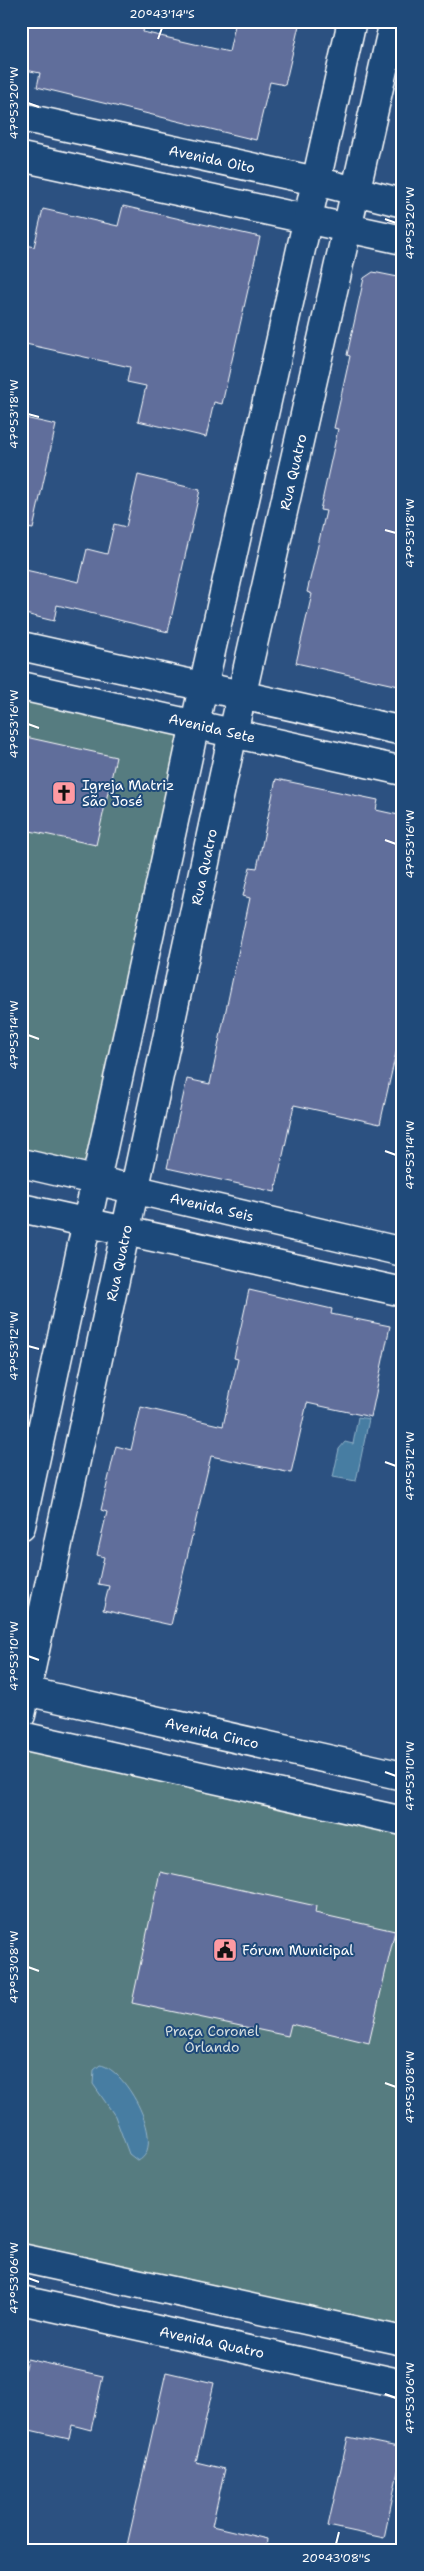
<svg xmlns="http://www.w3.org/2000/svg" width="424" height="2571" font-family="'Shantell Sans',sans-serif">
  <rect width="100%" height="100%" fill="#2c5181"/>
  <filter id="ink" filterUnits="userSpaceOnUse"><feTurbulence type="fractalNoise" baseFrequency=".02" numOctaves="2"/><feDisplacementMap in="SourceGraphic" scale="10" xChannelSelector="R" yChannelSelector="G"/><feConvolveMatrix kernelMatrix="1 2 1 2 8 2 1 2 1" color-interpolation-filters="sRGB"/></filter>
  <g filter="url(#ink)">
    <!-- green -->
    <g fill="#567b80" stroke="#aabdc0">
      <polygon points="21,686 195,724 98,1180 21,1164"/>
      <polygon points="21,1736 403,1821 403,2341 21,2257"/>
    </g>
    <!-- water -->
    <g fill="#467da2" stroke="#90b1c7">
      <polygon points="358,1417 369,1419 356,1481 333,1477 339,1449 345,1442 353,1444"/>
      <path d="M100,2065C126,2068 168,2147 138,2161L129,2154L115,2116L93,2084L94,2070Z"/>
    </g>
    <!-- building -->
    <g fill="#616e9b" stroke="#fff">
      <polygon points="21,21 145,21 143,32 229,52 236,21 300,21 285,85 270,82 256,140 37,87 40,73 21,69"/>
      <polygon points="123,206 260,237 222,404 214,402 206,437 138,421 146,386 127,382 130,367 21,343 21,244 34,247 43,209 118,226"/>
      <polygon points="373,272 403,278 403,687 296,663 312,594 307,592 326,511 320,510 338,429 334,428 350,356 347,355 364,278"/>
      <polygon points="21,417 56,425 33,529 21,527"/>
      <polygon points="138,475 200,490 168,632 57,605 54,621 21,613 21,569 79,582 87,549 107,554 114,524 126,527"/>
      <polygon points="21,736 116,757 96,845 21,829"/>
      <polygon points="276,779 378,800 376,810 403,816 403,1022 380,1124 294,1105 275,1192 167,1168 187,1079 210,1084 250,898 243,896 250,867 257,868"/>
      <polygon points="249,1290 332,1309 331,1314 390,1326 371,1417 307,1403 291,1473 211,1456 171,1625 103,1610 109,1586 98,1584 104,1557 97,1555 107,1512 101,1510 116,1446 131,1450 141,1407 223,1426 238,1359 234,1358"/>
      <polygon points="160,1872 316,1906 315,1913 395,1931 369,2043 291,2024 288,2036 132,2003"/>
      <polygon points="27,2359 103,2376 91,2430 72,2425 69,2439 21,2428 21,2384"/>
      <polygon points="166,2372 214,2383 196,2462 225,2469 212,2526 267,2539 266,2550 126,2550"/>
      <polygon points="348,2437 403,2448 384,2538 328,2526"/>
    </g>
    <g fill="none" stroke-linecap="round" stroke-linejoin="round">
      <defs>
        <g id="street">
          <polyline points="21,117 316,181 403,203"/>
          <polyline points="21,157 403,240"/>
          <polyline points="21,1163 403,1252"/>
          <polyline points="21,1208 403,1292"/>
          <polyline points="21,1526 203,687 352,21"/>
          <polyline points="21,1690 403,1776"/>
          <polyline points="21,1715 233,733 394,21"/>
          <polyline points="21,1736 403,1821"/>
        </g>
        <g id="secondary">
          <polyline points="21,646 403,731"/>
          <polyline points="21,686 403,771"/>
          <polyline points="21,2258 403,2341"/>
          <polyline points="21,2300 403,2384"/>
        </g>
      </defs>
      <!-- street casing -->
      <use href="#street" stroke="#fff" stroke-width="31"/>
      <!-- secondary casing -->
      <use href="#secondary" stroke="#fff" stroke-width="31"/>
      <!-- street -->
      <use href="#street" stroke="#1f4a7a" stroke-width="28"/>
      <!-- secondary -->
      <use href="#secondary" stroke="#1f4a7a" stroke-width="28"/>
    </g>
  </g>
  <!-- ticks -->
  <path fill="none" stroke="#fff" stroke-width="2" d="M158,39L162,28M28,103L39,107M385,219L396,223M28,414L39,417M385,530L396,533M28,724L39,728M385,840L396,844M28,1035L39,1039M385,1151L396,1155M28,1346L39,1349M385,1462L396,1466M28,1656L39,1660M385,1772L396,1776M28,1967L39,1971M385,2083L396,2087M28,2278L39,2282M385,2394L396,2398M336,2544L339,2532"/>
  <!-- icons -->
  <defs>
    <symbol id="church-square" viewBox="-11 -11 22 22"><rect x="-9" y="-9" width="18" height="18" rx="4" fill="#ff9aa2" stroke="#1f4a7a"/><path d="M-1.2-6h2.4v3.5h3.3v2.4h-3.3V6h-2.4V-.1h-3.3v-2.4h3.3Z" fill="#111"/></symbol>
    <symbol id="civic-square" viewBox="-11 -11 22 22"><rect x="-9" y="-9" width="18" height="18" rx="4" fill="#ff9aa2" stroke="#1f4a7a"/><path d="M-.6-6.5H3V-4.5H.6V-3L4-1V1h2V6H-6V1h2V-1L-.6-3ZM-1.2 2.5V6h2.4V2.5Z" fill="#111"/></symbol>
  </defs>
  <g fill-rule="evenodd">
    <use href="#church-square" x="50" y="779" width="28" height="28"/>
    <use href="#civic-square" x="211" y="1936" width="28" height="28"/>
  </g>
  <g text-anchor="middle" stroke-width="4" stroke-linejoin="round" paint-order="stroke">
    <!-- street labels -->
    <g font-size="14" fill="#fff" stroke="#1f4a7a">
      <text transform="translate(212 159) rotate(12)" y="5">Avenida Oito</text>
      <text transform="translate(293 472) rotate(-77)" y="5">Rua Quatro</text>
      <text transform="translate(212 728) rotate(13)" y="5">Avenida Sete</text>
      <text transform="translate(204 867) rotate(-78)" y="5">Rua Quatro</text>
      <text transform="translate(212 1207) rotate(13)" y="5">Avenida Seis</text>
      <text transform="translate(119 1263) rotate(-78)" y="5">Rua Quatro</text>
      <text transform="translate(212 1733) rotate(13)" y="5">Avenida Cinco</text>
      <text transform="translate(212 2342) rotate(12)" y="5">Avenida Quatro</text>
    </g>
    <!-- poi labels -->
    <g font-size="14" fill="#fff" stroke="#1f4a7a" text-anchor="start">
      <text x="82" y="790">Igreja Matriz<tspan x="82" dy="16">São José</tspan></text>
      <text x="242" y="1955">Fórum Municipal</text>
    </g>
    <!-- park labels -->
    <g font-size="14" fill="#d5dedf" stroke="#1f4a7a">
      <text x="212" y="2036">Praça Coronel<tspan x="212" dy="16">Orlando</tspan></text>
    </g>
  </g>
  <!-- margin -->
  <rect width="424" height="2571" fill="none" stroke="#1f4a7a" stroke-width="55"/>
  <rect x="28" y="28" width="368" height="2516" fill="none" stroke="#fff" stroke-width="2"/>
  <g font-size="12" text-anchor="middle" fill="#fff">
    <text x="162" y="18">20°43'14"S</text>
    <text transform="translate(14 103) rotate(-90)" y="4">47°53'20"W</text>
    <text transform="translate(410 223) rotate(-90)" y="4">47°53'20"W</text>
    <text transform="translate(14 414) rotate(-90)" y="4">47°53'18"W</text>
    <text transform="translate(410 533) rotate(-90)" y="4">47°53'18"W</text>
    <text transform="translate(14 724) rotate(-90)" y="4">47°53'16"W</text>
    <text transform="translate(410 844) rotate(-90)" y="4">47°53'16"W</text>
    <text transform="translate(14 1035) rotate(-90)" y="4">47°53'14"W</text>
    <text transform="translate(410 1155) rotate(-90)" y="4">47°53'14"W</text>
    <text transform="translate(14 1346) rotate(-90)" y="4">47°53'12"W</text>
    <text transform="translate(410 1466) rotate(-90)" y="4">47°53'12"W</text>
    <text transform="translate(14 1656) rotate(-90)" y="4">47°53'10"W</text>
    <text transform="translate(410 1776) rotate(-90)" y="4">47°53'10"W</text>
    <text transform="translate(14 1967) rotate(-90)" y="4">47°53'08"W</text>
    <text transform="translate(410 2087) rotate(-90)" y="4">47°53'08"W</text>
    <text transform="translate(14 2278) rotate(-90)" y="4">47°53'06"W</text>
    <text transform="translate(410 2398) rotate(-90)" y="4">47°53'06"W</text>
    <text x="336" y="2562">20°43'08"S</text>
  </g>
</svg>
